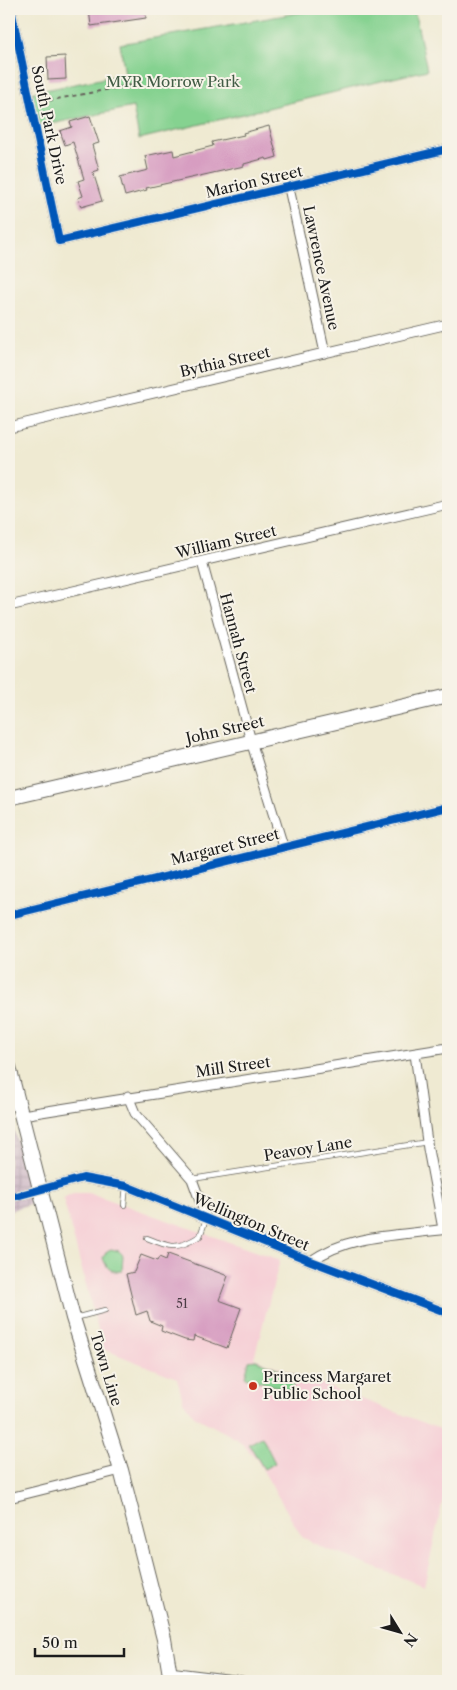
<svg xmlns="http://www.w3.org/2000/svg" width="457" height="1690" font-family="'Libre Caslon Text',serif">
  <defs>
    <pattern id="industrial-grid" width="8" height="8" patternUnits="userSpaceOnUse" patternTransform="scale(1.25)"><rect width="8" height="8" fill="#d1bdc9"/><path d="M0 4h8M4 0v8" fill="none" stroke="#b3a2ac"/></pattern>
  </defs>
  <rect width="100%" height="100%" fill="#f7f3e8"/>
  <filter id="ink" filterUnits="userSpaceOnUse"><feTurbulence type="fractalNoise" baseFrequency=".02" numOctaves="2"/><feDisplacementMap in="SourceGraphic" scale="10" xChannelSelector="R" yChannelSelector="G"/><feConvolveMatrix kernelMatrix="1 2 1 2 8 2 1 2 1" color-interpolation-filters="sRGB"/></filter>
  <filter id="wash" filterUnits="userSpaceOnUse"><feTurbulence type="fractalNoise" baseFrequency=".0096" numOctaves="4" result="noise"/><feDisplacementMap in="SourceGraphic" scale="20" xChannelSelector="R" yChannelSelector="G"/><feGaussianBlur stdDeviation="1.12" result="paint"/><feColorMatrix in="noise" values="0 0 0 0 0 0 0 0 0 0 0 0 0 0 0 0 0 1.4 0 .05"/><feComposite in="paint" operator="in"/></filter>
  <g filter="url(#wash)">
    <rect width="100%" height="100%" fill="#efead2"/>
    <!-- built -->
    <polygon fill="#f6cfd6" points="73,1193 90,1193 280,1260 254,1358 448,1432 448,1477 424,1586 323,1548 302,1537 255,1457 237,1439 194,1416 183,1401 177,1378 103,1349 63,1198"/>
    <!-- industrial -->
    <polygon fill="url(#industrial-grid)" points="9,1114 36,1202 9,1211"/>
    <!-- park -->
    <g fill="#85d290" stroke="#507756">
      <polygon points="320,9 414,9 427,70 139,139 133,107 36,127 30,93 125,74 120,44"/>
      <path d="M111,1249L119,1251L123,1255L122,1271C110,1272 107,1269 103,1258L107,1251Z"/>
      <polygon points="256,1360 297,1376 291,1391 245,1377 249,1361"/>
      <polygon points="262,1437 275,1463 264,1469 249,1444"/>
    </g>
    <g id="blocks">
      <!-- building -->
      <g fill="#d79dc1">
        <polygon points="89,9 145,9 146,18 91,26"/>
        <polygon points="65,56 66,79 48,80 47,57"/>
        <polygon points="90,116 99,143 92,145 99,170 93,172 102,201 81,207 78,198 83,196 78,181 84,179 73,142 65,145 60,131 72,127 70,122"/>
        <polygon points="269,126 277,157 267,160 266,158 244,164 244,166 146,188 147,190 125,196 120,177 148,170 145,156 173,150 174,156 213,146 212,142 244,135 243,133"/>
        <polygon points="168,1254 228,1276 219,1300 241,1308 227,1348 194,1336 193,1341 185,1340 161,1331 162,1326 150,1321 147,1311 136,1315 126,1274 134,1272 141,1255 157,1261 159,1257 166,1260"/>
      </g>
    </g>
  </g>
  <g filter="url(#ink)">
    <use href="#blocks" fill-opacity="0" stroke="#66645c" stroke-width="1"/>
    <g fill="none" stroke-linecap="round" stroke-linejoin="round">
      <defs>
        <g id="service">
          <polyline points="192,1179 428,1142"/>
          <polyline points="124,1205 126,1186"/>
          <path d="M147,1238C172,1248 177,1250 200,1236L206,1219"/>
          <polyline points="75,1318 105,1310"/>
        </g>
        <g id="minor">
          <polyline points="11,9 59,241 448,149"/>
          <polyline points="289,188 325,353"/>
          <polyline points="9,427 448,324"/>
          <polyline points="202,562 251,741 283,846"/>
          <polyline points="9,606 448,504"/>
          <polyline points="9,915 448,807"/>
          <polyline points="415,1054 428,1149 443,1229"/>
          <polyline points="128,1096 135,1113 192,1179 206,1217"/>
          <polyline points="22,1115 448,1048"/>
          <polyline points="9,1198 83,1178 126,1186 311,1261 448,1313"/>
          <path d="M311,1261C351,1233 400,1236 447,1229"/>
          <polyline points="9,1498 121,1470"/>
          <polyline points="169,1672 242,1681"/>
        </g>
        <g id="secondary">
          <polyline points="9,798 448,696"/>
          <polyline points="9,1067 73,1318 121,1470 164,1639 171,1681"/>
        </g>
      </defs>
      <!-- service casing -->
      <use href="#service" stroke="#66645c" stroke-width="6"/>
      <!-- minor casing -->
      <use href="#minor" stroke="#66645c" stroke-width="11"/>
      <!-- secondary casing -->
      <use href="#secondary" stroke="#66645c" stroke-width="16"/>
      <!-- path -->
      <polyline stroke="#66645c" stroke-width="2" stroke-dasharray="4 4" stroke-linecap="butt" points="41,102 132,85"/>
      <!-- service -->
      <use href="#service" stroke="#fff" stroke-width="4.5"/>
      <!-- minor -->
      <use href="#minor" stroke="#fff" stroke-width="9"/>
      <!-- secondary -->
      <use href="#secondary" stroke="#fff" stroke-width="14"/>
      <defs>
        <g id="cycleway">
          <polyline points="11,9 59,241 448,149"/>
          <polyline points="9,915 448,807"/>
          <polyline points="9,1198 83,1178 126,1186 311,1261 448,1313"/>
        </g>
      </defs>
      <!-- cycleway casing -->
      <use href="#cycleway" stroke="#f7f3e8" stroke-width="11"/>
      <!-- cycleway -->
      <use href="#cycleway" stroke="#0057b8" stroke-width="8"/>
    </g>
  </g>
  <!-- markers -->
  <circle fill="#c8321e" stroke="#f7f3e8" stroke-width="2" cx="253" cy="1386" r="5"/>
  <g text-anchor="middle" stroke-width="4" stroke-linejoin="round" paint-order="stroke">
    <!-- number labels -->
    <g font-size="12" fill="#4b3c45">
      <text x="182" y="1308">51</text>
    </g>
    <!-- park labels -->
    <g font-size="15" fill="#415c45" stroke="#f7f3e8">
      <text x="173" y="87">MYR Morrow Park</text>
    </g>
    <!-- street labels -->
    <g font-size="15" fill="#1c1c1c" stroke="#f7f3e8">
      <text transform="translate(49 125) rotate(78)" y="5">South Park Drive</text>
      <text transform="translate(254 182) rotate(-13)" y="5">Marion Street</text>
      <text transform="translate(321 268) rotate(78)" y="5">Lawrence Avenue</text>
      <text transform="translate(225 362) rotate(-13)" y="5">Bythia Street</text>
      <text transform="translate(226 542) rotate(-13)" y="5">William Street</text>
      <text transform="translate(238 643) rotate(75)" y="5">Hannah Street</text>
      <text transform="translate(225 730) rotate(-13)" y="5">John Street</text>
      <text transform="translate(225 847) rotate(-14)" y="5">Margaret Street</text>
      <text transform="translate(233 1067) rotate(-8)" y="5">Mill Street</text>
      <text transform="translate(308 1149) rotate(-9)" y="5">Peavoy Lane</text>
      <text transform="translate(251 1222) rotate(23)" y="5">Wellington Street</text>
      <text transform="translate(106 1369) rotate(73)" y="5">Town Line</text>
    </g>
    <!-- poi labels -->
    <g font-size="15" fill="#1c1c1c" stroke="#f7f3e8" text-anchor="start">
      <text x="263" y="1382">Princess Margaret<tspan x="263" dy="17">Public School</tspan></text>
    </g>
  </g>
  <!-- margin -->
  <rect width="457" height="1690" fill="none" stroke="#f7f3e8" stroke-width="30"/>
  <!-- north arrow -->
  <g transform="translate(400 1632) rotate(127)" stroke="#f7f3e8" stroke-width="4" paint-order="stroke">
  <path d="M0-4L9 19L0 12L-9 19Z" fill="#1c1c1c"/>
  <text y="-8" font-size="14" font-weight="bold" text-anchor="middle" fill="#1c1c1c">N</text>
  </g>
  <!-- scale -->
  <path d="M35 1648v8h89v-8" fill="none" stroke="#1c1c1c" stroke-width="2.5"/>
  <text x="42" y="1648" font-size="15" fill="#1c1c1c" stroke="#f7f3e8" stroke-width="4" paint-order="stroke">50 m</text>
</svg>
